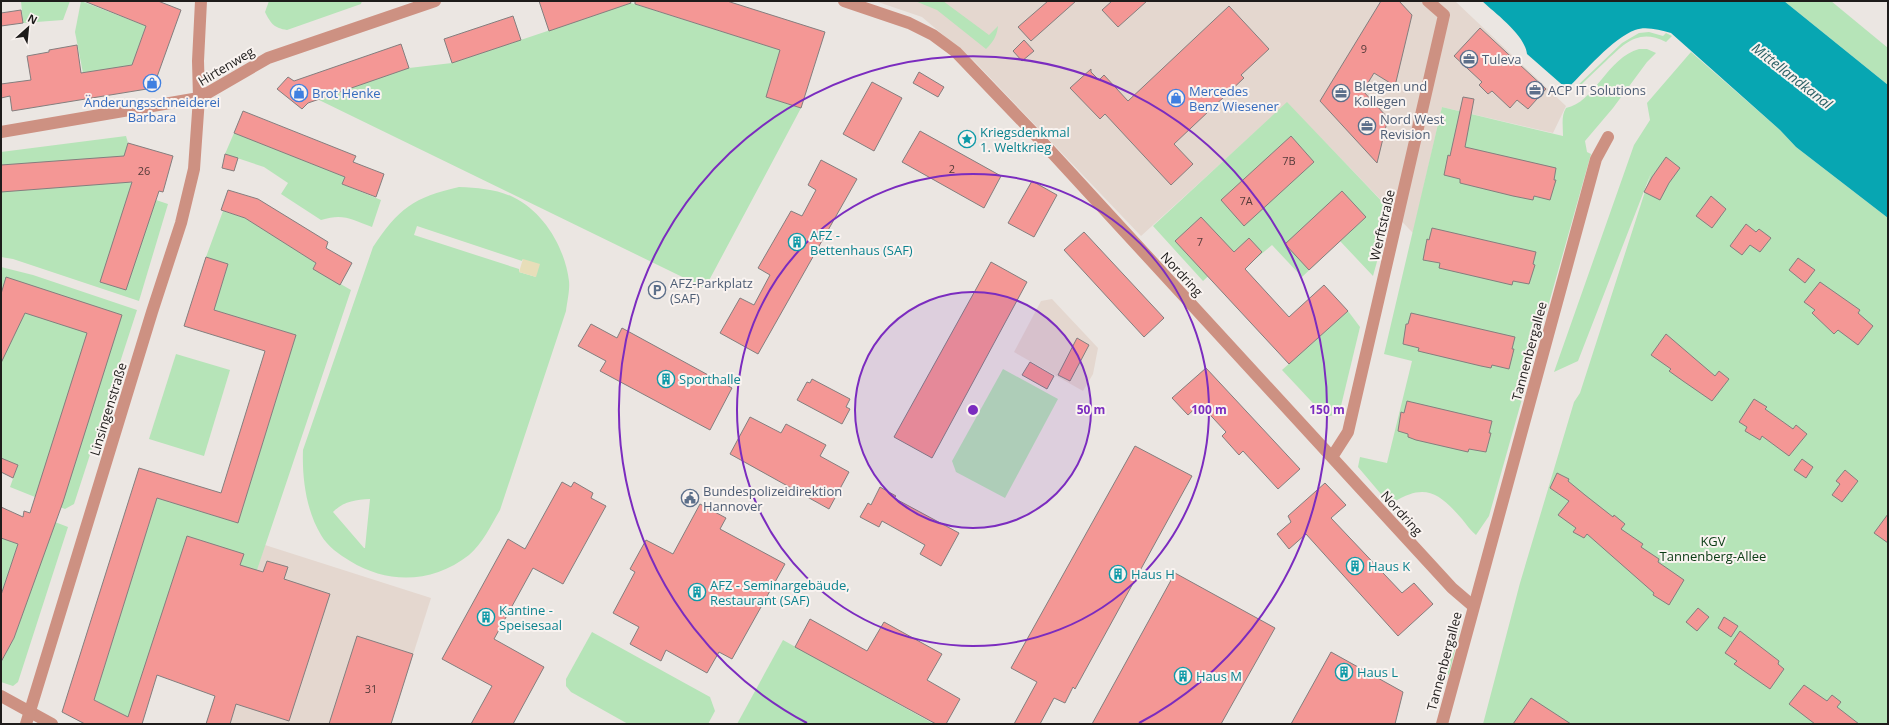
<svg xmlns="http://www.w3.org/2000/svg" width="1889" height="725" font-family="'Open Sans',sans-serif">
  <rect width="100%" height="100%" fill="#ebe6e2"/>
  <!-- built -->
  <g fill="#e4d7cf">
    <polygon points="875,1 1455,1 1566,106 1553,133 1442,107 1413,233 1287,103 1141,236 975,62 922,17"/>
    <polygon points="1052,299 1098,348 1093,374 1083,391 1014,352 1041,301"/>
    <polygon points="265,545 431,598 391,724 206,724"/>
  </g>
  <!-- green -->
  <g fill="#b6e4b8" fill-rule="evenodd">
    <polygon points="21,1 70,1 63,20 23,23"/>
    <polygon points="81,1 146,26 132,65 83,73 75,32"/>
    <path d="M269,1H362L361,4L287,30C274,28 271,24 265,12Z"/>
    <path d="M915,1H943L989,35L998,26C997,36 993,42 986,49L937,10Z"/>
    <polygon points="1784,1 1831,1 1888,48 1888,85"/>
    <polygon points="631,3 780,50 766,97 801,108 705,288 317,99 409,68 452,63"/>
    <path d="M1649,32L1663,36L1666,33L1672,36L1666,42C1639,28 1625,43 1606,61C1596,70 1586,80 1577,89L1575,88L1622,43L1639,33Z"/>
    <path d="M1639,49H1647L1656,53L1647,62L1613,108L1585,141L1587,152L1591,154L1489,516L1476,535C1471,531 1466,524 1462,519C1440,494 1426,482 1394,502L1386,500L1358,467L1360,457L1387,463L1412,361L1384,354L1442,107L1563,136C1563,126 1561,116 1566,108C1594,103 1608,57 1639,49Z"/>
    <polygon points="1691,52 1780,130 1796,147 1888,218 1888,724 1483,724 1520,583 1574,402 1580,393 1651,173 1578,361 1554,372 1634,145 1650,120 1647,103"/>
    <polygon points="1287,102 1391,211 1373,276 1340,241 1302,277 1272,245 1252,262 1239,248 1203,281 1153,226"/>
    <path d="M234,133L345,177L342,184L381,200L372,227C351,219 343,213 321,220L281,194L288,183L264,167L225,154Z"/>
    <polygon points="126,136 128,143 118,179 137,185 135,193 168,204 139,301 13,259 1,257 1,152"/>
    <path d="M459,187C478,188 496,189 513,197C544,212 565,248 569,281C570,290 567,302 566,311L500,510C491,525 483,543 469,555C433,583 389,585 350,561C340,555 327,546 321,535C306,510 302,478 303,450L373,247C398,209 414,197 459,187ZM417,226L522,261V259L536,277L519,272V269L414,235ZM370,499L365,548H364L333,512C344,501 355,500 370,499Z"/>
    <polygon points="223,211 245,218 316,263 313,268 351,290 253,582 237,574 243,554 187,536 133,703 139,723 94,700 157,498 238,523 296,335 214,310 228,264 206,257"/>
    <polygon points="1,267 33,275 137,310 74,504 65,509 10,487 18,465 1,458"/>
    <polygon points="1348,311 1360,327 1340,410 1338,414 1326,417 1282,370"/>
    <polygon points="176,354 230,370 204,456 149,439"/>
    <polygon points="1003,369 1058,399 1005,498 956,472 952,461"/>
    <polygon points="55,522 68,527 18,682 13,686 1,682 1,663 14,638"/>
    <polygon points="1,538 18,544 1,595"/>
    <polygon points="1452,627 1460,629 1449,675 1441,673"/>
    <polygon points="592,632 710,697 715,711 708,724 628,724 571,692 566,686 566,679"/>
    <polygon points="783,640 934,724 737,724"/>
  </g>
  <!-- sand -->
  <polygon fill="#e7deb9" points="523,259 540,264 536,277 519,272"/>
  <!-- water -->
  <path fill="#07a6b2" d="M1482,1H1784L1888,85V218L1796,147L1780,130L1671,33C1659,30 1646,26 1635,30C1613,38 1584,72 1567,89L1527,54C1525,35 1496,14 1482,1Z"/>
  <!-- building -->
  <g fill="#f49795" stroke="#847e7e">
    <polygon points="84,1 158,1 181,10 153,88 12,111 10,96 1,98 1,84 31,80 27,56 49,52 49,50 77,45 81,73 132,65 146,26"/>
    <polygon points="539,1 630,1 631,3 549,31"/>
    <polygon points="635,1 727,1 825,32 801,108 766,97 780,50 635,4"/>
    <polygon points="1048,1 1076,1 1031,41 1018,27"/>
    <polygon points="1112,1 1147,1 1118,27 1102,10"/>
    <polygon points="1381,1 1399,1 1412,15 1395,86 1374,73 1363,91 1388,118 1377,163 1320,101"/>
    <polygon points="1229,6 1269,49 1241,75 1244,78 1174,144 1193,164 1171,185 1105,114 1100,119 1070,88 1091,69 1091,72 1099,80 1104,75 1128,101"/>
    <polygon points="21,10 23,23 1,26 1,13"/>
    <polygon points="513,16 521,40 452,63 444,39"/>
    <polygon points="1480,28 1546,89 1528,109 1517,100 1510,108 1492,91 1488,94 1479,85 1482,82 1454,56"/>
    <polygon points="1024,40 1034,51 1022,61 1013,51"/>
    <polygon points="401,44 409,68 308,103 302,109 277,89 288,77 294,81"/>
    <polygon points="919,72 944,87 938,97 913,83"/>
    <polygon points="872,82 902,98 874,151 843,134"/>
    <polygon points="1463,97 1474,99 1465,147 1556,168 1554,180 1556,180 1550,200 1534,196 1533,200 1513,196 1460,183 1460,179 1444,175 1448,155 1450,156"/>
    <polygon points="243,111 356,156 353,162 384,174 376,197 342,184 345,177 234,133"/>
    <polygon points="920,131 1001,176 984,208 902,162"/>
    <polygon points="1291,136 1314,162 1244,226 1221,200"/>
    <polygon points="128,143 173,156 163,192 159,191 126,290 100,282 132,182 1,192 1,165 124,156"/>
    <polygon points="225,154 238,158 234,171 222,168"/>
    <polygon points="1666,157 1680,168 1669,183 1660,200 1644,192 1652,177"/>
    <polygon points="821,160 857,179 758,354 720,333 740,298 754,305 770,275 758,268 791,211 802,216 816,190 808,185"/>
    <polygon points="1032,181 1057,195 1034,237 1008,223"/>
    <polygon points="228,190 258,199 328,242 326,248 352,263 340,285 313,269 316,263 245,218 221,210"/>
    <polygon points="1342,191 1366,217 1309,270 1285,244"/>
    <polygon points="1711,196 1726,209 1712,228 1696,216"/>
    <polygon points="1201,217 1234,252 1249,238 1262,252 1245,269 1289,317 1324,285 1348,311 1289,364 1175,241"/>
    <polygon points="1746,224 1756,232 1759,229 1771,238 1760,252 1750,245 1742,255 1730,246"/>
    <polygon points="1432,228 1536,252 1533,264 1535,265 1529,284 1513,281 1512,285 1439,268 1440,263 1423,260 1427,239 1429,240"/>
    <polygon points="1084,232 1164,318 1144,337 1064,250"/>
    <polygon points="206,257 228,264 214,310 296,335 238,523 157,498 94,700 128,717 187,536 244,554 240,565 263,572 267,561 288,567 284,579 330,594 289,721 236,704 230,724 206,724 215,696 157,675 142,724 85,724 62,712 139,468 221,493 265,351 184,326"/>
    <polygon points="1798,258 1815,270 1805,283 1789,270"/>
    <polygon points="991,262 1027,282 932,458 894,437"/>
    <polygon points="6,277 122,315 63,502 14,638 1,662 1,595 18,544 1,538 1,507 23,517 24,511 30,513 87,333 25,313 1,363 1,294"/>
    <polygon points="1820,282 1860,310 1858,313 1873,326 1858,345 1838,330 1834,334 1812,313 1815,310 1804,302"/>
    <polygon points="1411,313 1515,337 1512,349 1514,349 1509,369 1492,365 1491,368 1481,366 1418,351 1419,348 1403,344 1406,324 1408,324"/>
    <polygon points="591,324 617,338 622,328 732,388 710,430 600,371 606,361 578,346"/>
    <polygon points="1666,334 1715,376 1719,371 1729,379 1712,401 1683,381 1669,371 1671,369 1651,355"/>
    <polygon points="1077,338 1089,345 1070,381 1058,375"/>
    <polygon points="1030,362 1054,376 1047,389 1022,375"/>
    <polygon points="1206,368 1300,469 1278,489 1243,451 1239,455 1222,436 1226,432 1200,404 1188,415 1172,398"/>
    <polygon points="812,379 850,399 846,407 850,409 842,424 797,400 807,382 810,383"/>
    <polygon points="1754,399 1767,407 1765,409 1793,429 1796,425 1807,434 1789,456 1762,436 1760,440 1745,431 1747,427 1739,422"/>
    <polygon points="1407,401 1492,421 1489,433 1491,433 1486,452 1469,449 1468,452 1416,440 1408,437 1408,434 1398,431 1401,412 1404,413"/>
    <polygon points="750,417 781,433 786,424 826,445 820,456 849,472 829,509 730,454"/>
    <polygon points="1135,446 1192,476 1075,689 1073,687 1065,703 1054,698 1040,724 1014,724 1037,682 1011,668"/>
    <polygon points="1,458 18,465 13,478 1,472"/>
    <polygon points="1802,459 1813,467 1806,478 1794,470"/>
    <polygon points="1845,470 1858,481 1842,502 1832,495 1840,484 1836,481"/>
    <polygon points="1557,473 1569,479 1568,481 1585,495 1613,517 1614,515 1625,524 1621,529 1643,544 1641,547 1659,559 1658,562 1684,580 1669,605 1653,595 1654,593 1587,534 1584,538 1573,532 1576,528 1558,515 1569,501 1550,488"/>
    <polygon points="562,482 571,487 574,482 593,493 591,498 606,506 563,584 533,568 494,639 544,667 513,724 471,724 492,686 442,659 508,539 525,549"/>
    <polygon points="1325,483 1346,505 1331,518 1402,593 1414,583 1433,604 1398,636 1306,534 1289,549 1277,534 1291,522 1288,516"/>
    <polygon points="880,487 896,496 894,498 959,533 941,566 920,554 925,545 882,521 879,527 860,517 868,503 871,505"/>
    <polygon points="700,504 726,518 720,529 785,564 732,659 719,652 707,673 666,650 661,661 630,644 639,627 613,613 635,572 630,569 646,540 673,554"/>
    <polygon points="1888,514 1888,543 1874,533"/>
    <polygon points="1175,573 1275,628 1221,724 1092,724"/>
    <polygon points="1698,608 1709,617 1697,631 1686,622"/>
    <polygon points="1724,617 1738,626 1731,637 1718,628"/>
    <polygon points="810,619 867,651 884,622 942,654 927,680 960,699 946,724 936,724 795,647"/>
    <polygon points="1740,631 1779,661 1778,664 1784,669 1770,689 1734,664 1737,661 1725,653"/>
    <polygon points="357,636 413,654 391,724 329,724"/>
    <polygon points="1331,652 1403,692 1395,724 1291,724"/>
    <polygon points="1804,685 1827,701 1832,695 1841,702 1837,707 1859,724 1815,724 1789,704"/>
    <polygon points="1531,698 1571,724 1513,724"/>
  </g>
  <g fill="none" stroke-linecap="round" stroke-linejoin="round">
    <!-- street -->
    <g stroke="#cd9182" stroke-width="12">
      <polyline points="844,1 909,23 933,35 956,52 1045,145 1452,588 1473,606"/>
      <polyline points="1,132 199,98 268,58 435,1"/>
      <polyline points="1332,457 1348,432 1444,15 1428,1"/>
      <polyline points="1,696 52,724"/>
      <polyline points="26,724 152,312 181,223 194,169 199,98 198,61 201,1"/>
      <polyline points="1442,724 1596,159 1608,137"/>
    </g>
  </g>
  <!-- distance rings -->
  <circle cx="973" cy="410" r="118" fill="#7b2cbf" fill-opacity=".12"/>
  <g fill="none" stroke="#7b2cbf" stroke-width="2">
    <circle cx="973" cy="410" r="118"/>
    <circle cx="973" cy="410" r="236"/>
    <path d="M807 723A354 354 0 1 1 1139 723"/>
  </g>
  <!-- icons -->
  <defs>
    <symbol id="office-ring" viewBox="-11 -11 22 22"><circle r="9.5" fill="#f9f3f0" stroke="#5c6f8a" stroke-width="1.5"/><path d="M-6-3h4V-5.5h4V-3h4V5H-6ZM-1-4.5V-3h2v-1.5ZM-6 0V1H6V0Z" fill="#5c6f8a"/></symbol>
    <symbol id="shop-ring" viewBox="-11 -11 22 22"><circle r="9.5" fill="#f9f3f0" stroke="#3f7fe0" stroke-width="1.5"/><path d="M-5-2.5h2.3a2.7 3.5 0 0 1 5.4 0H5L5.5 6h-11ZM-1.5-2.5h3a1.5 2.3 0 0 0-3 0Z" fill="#3f7fe0"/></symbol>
    <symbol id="sight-ring" viewBox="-11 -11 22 22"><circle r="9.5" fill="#f9f3f0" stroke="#0f9aa8" stroke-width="1.5"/><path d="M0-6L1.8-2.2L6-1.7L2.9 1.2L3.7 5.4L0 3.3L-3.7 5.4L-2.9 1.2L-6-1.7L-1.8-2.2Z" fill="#0f9aa8"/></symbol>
    <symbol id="building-ring" viewBox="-11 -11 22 22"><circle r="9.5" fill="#f9f3f0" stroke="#0f9aa8" stroke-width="1.5"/><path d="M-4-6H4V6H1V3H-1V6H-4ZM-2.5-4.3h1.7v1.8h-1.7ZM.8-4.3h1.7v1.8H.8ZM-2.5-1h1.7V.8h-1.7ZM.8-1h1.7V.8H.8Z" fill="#0f9aa8"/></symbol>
    <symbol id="parking-ring" viewBox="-11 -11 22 22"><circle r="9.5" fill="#f9f3f0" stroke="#5c6f8a" stroke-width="1.5"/><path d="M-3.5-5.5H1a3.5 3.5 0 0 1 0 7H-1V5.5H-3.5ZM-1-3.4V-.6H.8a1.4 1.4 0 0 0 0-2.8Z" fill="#5c6f8a"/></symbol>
    <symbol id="civic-ring" viewBox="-11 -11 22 22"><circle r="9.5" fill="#f9f3f0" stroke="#5c6f8a" stroke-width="1.5"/><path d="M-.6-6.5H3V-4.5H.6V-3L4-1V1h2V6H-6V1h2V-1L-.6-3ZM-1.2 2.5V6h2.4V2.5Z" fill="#5c6f8a"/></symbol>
  </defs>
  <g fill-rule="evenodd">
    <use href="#office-ring" x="1459" y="49" width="20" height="20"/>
    <use href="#shop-ring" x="142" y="73" width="20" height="20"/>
    <use href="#office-ring" x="1525" y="80" width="20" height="20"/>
    <use href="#shop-ring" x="289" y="83" width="20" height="20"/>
    <use href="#office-ring" x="1331" y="83" width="20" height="20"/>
    <use href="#shop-ring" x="1166" y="88" width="20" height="20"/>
    <use href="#office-ring" x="1357" y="116" width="20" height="20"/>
    <use href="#sight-ring" x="957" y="129" width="20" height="20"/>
    <use href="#building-ring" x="787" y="232" width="20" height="20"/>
    <use href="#parking-ring" x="647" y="280" width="20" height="20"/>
    <use href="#building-ring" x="656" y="369" width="20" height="20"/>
    <use href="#civic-ring" x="680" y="488" width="20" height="20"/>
    <use href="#building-ring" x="1345" y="556" width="20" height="20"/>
    <use href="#building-ring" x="1108" y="564" width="20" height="20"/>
    <use href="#building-ring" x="687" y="582" width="20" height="20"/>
    <use href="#building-ring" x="476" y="607" width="20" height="20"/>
    <use href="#building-ring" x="1334" y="662" width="20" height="20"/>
    <use href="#building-ring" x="1173" y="666" width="20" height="20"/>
  </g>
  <g text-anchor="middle" stroke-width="4" stroke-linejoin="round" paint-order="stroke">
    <!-- number labels -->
    <g font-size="11" fill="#543b3a">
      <text x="1364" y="53">9</text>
      <text x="1289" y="165">7B</text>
      <text x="952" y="173">2</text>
      <text x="144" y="175">26</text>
      <text x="1246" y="205">7A</text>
      <text x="1200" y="246">7</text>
      <text x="371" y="693">31</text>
    </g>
    <!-- service labels -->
    <g font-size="13" fill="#4e5e75" stroke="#f9f3f0" text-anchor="start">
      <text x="1482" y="64">Tuleva</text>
      <text x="1354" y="91">Bletgen und<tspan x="1354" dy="15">Kollegen</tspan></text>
      <text x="1548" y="95">ACP IT Solutions</text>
      <text x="1380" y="124">Nord West<tspan x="1380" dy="15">Revision</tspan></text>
      <text x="670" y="288">AFZ-Parkplatz<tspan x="670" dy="15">(SAF)</tspan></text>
      <text x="703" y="496">Bundespolizeidirektion<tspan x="703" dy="15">Hannover</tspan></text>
    </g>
    <!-- street labels -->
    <g font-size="13" fill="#1e1c1b" stroke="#f9f3f0">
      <text transform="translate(226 66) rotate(-31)" y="5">Hirtenweg</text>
      <text transform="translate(1382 225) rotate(-77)" y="5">Werftstraße</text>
      <text transform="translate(1182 274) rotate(47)" y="5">Nordring</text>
      <text transform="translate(1529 351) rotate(-75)" y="5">Tannenbergallee</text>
      <text transform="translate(108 409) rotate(-73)" y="5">Linsingenstraße</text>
      <text transform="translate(1402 513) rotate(48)" y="5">Nordring</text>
      <text transform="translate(1444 661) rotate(-75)" y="5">Tannenbergallee</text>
    </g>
    <!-- shop labels -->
    <g font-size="13" fill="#366cbe" stroke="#f9f3f0" text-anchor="start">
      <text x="1189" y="96">Mercedes<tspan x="1189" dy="15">Benz Wiesener</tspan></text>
      <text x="312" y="98">Brot Henke</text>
      <text x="152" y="107" text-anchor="middle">Änderungsschneiderei<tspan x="152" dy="15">Barbara</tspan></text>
    </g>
    <!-- culture labels -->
    <g font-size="13" fill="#0d838f" stroke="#f9f3f0" text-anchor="start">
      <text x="980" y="137">Kriegsdenkmal<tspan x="980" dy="15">1. Weltkrieg</tspan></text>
      <text x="810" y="240">AFZ -<tspan x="810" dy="15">Bettenhaus (SAF)</tspan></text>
      <text x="679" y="384">Sporthalle</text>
      <text x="1368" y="571">Haus K</text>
      <text x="1131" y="579">Haus H</text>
      <text x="710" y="590">AFZ - Seminargebäude,<tspan x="710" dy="15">Restaurant (SAF)</tspan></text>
      <text x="499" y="615">Kantine -<tspan x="499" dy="15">Speisesaal</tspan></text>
      <text x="1357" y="677">Haus L</text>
      <text x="1196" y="681">Haus M</text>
    </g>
    <!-- park labels -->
    <g font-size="13" fill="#093b13" stroke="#f9f3f0">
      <text x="1713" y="546">KGV<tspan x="1713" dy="15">Tannenberg-Allee</tspan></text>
    </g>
    <!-- water labels -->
    <g font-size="14" font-style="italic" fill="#2c6166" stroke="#f9f3f0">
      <text transform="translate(1792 76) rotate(38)" y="5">Mittellandkanal</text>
    </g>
  </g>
  <circle cx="973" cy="410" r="6" fill="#7b2cbf" stroke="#f9f3f0" stroke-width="2"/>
  <g font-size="12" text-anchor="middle" font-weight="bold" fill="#7b2cbf" stroke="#f9f3f0" stroke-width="4" stroke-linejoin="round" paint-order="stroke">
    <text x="1091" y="414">50 m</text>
    <text x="1209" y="414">100 m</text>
    <text x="1327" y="414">150 m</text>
  </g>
  <!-- border -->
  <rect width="1889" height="725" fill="none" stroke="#1e1c1b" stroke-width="4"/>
  <!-- north arrow -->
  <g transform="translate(28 28) rotate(27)" stroke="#f9f3f0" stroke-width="3" paint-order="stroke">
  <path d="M0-3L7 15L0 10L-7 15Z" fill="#1e1c1b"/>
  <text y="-6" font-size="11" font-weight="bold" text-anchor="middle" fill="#1e1c1b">N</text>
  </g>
</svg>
